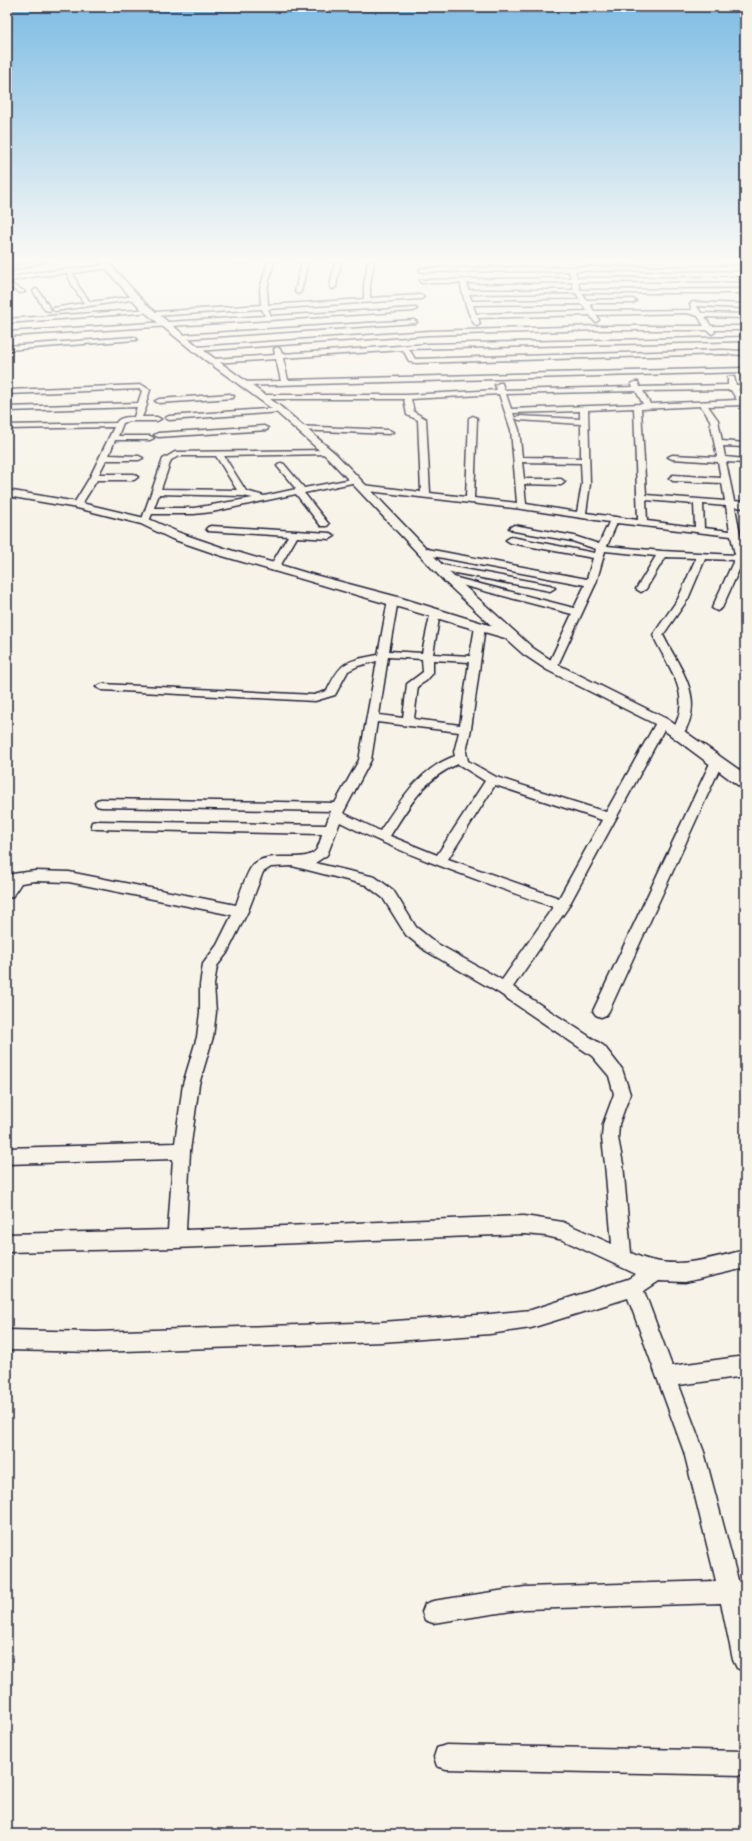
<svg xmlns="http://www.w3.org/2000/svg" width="752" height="1841" font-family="'Patrick Hand',sans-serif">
  <rect width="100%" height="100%" fill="#f7f3e8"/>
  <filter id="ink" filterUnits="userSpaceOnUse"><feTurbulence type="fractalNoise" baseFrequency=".025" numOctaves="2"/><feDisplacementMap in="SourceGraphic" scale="8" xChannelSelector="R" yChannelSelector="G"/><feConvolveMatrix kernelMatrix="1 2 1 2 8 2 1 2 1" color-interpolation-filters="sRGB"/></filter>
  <g filter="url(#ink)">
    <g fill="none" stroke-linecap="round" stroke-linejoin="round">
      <defs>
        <g id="minor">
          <polygon points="35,261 47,261 7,272 7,268"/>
          <polygon points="239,261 245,261 245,263 240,264"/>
          <polygon points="268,261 274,261 267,289 268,305 364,299 364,285 368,261 374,261 370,285 370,298 421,295 424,297 421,299 268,309 271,316 416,308 417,309 414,311 7,336 7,332 265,316 262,309 155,316 152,314 155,312 261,305 260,289"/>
          <polygon points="302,261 308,261 301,292 298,294 295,292"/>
          <polygon points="335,261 341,261 336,287 333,289 330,287"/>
          <polygon points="109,265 111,266 111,268 73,273 79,287 90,302 136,296 138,297 138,299 55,311 52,309 53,308 84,303 73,287 67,273 31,277 7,282 7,278 31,273"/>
          <path d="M745,266V270L575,271L577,278L745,277V281L578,282L580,290L745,289V293H582L586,300L633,299L636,301L633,303H589L594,311L692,310L690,304L693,302L745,304V308L697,306L701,313L745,314V318L705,317L711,326H745V330H714L715,332L712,334L707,330H600L429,335L196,351L193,349L196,347L429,331L600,326H704L698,316L687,313L596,315L599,320L596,322L594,321L590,315L478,318L480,324L477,326C470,323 461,291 461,283H422L420,282V280L571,278L569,271L422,272L419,270L422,268ZM572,282L574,290H468L467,283ZM576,293L580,300L472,301L469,294ZM582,304L587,311L476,314L473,305Z"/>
          <polygon points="7,282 24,291 25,292 20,293 7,286"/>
          <polygon points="36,289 39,291 51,310 50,311 45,310 33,291"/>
          <polygon points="151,309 153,310 153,312 7,323 7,319"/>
          <polygon points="414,320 417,322 416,323 181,339 178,337 181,335"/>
          <polygon points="134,337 137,339 136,340 7,350 7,346"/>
          <polygon points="745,337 745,341 409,349 415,359 723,350 745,351 745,355 723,354 415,363 409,361 403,350 283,358 288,380 745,368 745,372 244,386 241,386 241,382 281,381 276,359 213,363 209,361 213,359 275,355 274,349 277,347 280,349 282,354 429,344"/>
          <path d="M728,377H734L736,385H745V389H738L745,400V405L708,406L718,420L722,441L745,443V447L723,446L725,457L745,459V463L726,462L734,501L745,502V508L735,507L745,561H743L722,608L717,611L712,608L734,560L705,559L688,599L663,635C679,668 707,698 682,736H674L672,733C675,725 679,718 680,710C684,682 663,659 653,635L678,599L696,558L665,557L646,589L641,592L636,589L656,556L605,551L596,583L557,667L552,670L548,669L547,667L572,614L446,581L444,579L449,576L574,608L585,585L422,554L417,551L422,548L587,579L593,558L511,543L506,540L511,537L595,553L596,549L572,541L514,531L509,528L514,525L574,536L599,544L609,522L522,509L360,490V486L363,485L421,492L418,420L407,415L404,399H262L258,397L262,395H407L497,390L495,385L499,383H502L504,390L633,387L631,384L635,382H638L640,387L728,385ZM731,390L737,400L650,404L643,391ZM636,391L643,404L511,409L506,394ZM499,394L511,430L517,503L474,498L477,418L473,416L469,418L466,497L430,493L426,419L414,412L411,399ZM701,406L710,420L717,457L672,455L668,457L672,459L718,462L721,478L673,475L669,478L673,481L722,483L725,501L646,495L641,409ZM634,408L638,520L586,513L590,484L588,410ZM580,411V419L519,416L515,418L519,420L581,424V458L522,457L519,430L513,413ZM522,462L581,463L582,484L577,512L526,504L524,484L561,485L565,482L561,479H524ZM646,500L694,504L695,527L647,521ZM703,504L726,506L730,531L704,528ZM617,523L731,536L735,555L662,551L607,546Z"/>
          <path d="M142,385L150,390L146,403L147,405L142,417H157L161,419L157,421H129L123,423L118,436H150L154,438L150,440H115L109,455L139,456L143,458L139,460H106L99,474H134L138,477L134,480H97L80,507H74L73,505L90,477L114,427L7,429V425L116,423C119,417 128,417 134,417L137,407L7,411V407L138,403L142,391L140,389L7,394V390Z"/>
          <polygon points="230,394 234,396 233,398 159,403 155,401 159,399"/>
          <polygon points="279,408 283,410 282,412 169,420 165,418 169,416"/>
          <polygon points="264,426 268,428 267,430 158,437 154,435 158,433"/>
          <polygon points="295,426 389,430 393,432 389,434 298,430 294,428"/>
          <path d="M328,450H331V454L224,456L246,491L264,496L296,489L277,466L281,463L284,464L304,488L357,478V482L304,493L327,522L329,524L327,526H321L296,494L212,512L194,514H152L149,521L146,522L142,519L163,459L175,452ZM179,456H216L237,490L161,489L171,460ZM159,494L243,496L253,498L194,508H154Z"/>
          <polygon points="211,526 330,533 335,536 330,539 297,537 279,568 274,571 269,568 288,536 208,531 206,529 208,527"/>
          <polygon points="437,564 550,585 555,588 550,591 434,569 432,567 434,565"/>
          <path d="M393,597L398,600L389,651L422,653L431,611H439L440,613L433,654L470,656L475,627L480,624L485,627L471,729L466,752L468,761L496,777L606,812L658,719H666L668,722L567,909L513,987L604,1046L622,1069L630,1094L619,1124L618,1138L623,1164L631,1253C671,1272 704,1260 745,1250V1268L685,1282L659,1281L644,1291L672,1366L745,1356V1376L679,1385L704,1452L738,1580H745V1602H744L745,1672L737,1668L733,1660L721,1603L525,1609L433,1623L425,1620L422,1612L425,1604L433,1601L525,1587L716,1581L684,1452L628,1298L531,1328L490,1334L382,1342L96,1352L7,1350V1330L96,1332L382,1322L490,1314L531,1310L628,1279L636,1274L563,1240L546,1236L524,1234L176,1248L7,1252V1234L168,1230L173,1159L7,1164V1148L175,1143L183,1084L197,1037L200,1012V985L203,964L217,945L232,915L69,882L35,881L21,883L12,897L7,898V882L12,874L35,871L69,872L236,905C240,894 246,873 253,865C269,848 305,866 317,849C319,845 321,839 322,834L97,829L92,828L91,825L92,822L97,821L326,825L331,811L101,807L97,806L95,803L97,800L101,799L335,803L359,760L377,661L358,666L348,671L335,695L315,701L102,690L96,687L102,684L314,695L327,691C341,661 346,661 378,655L388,600ZM388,657L422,659L423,672L407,684L403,718L379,715ZM433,660L469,662L460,725L414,719L418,686L426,681L433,673ZM377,722L459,732L454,752L455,756C419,769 400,801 380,831L343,813L371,760ZM458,764L485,781L437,855L390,836C408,808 425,777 458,764ZM495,785L602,820L559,898L448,859ZM340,822C408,857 481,881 553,907L502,980L436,943L416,927L393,890L375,877L315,863L327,855ZM292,866L366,885L383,898L406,935L426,951L499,993L592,1056L609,1076L614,1094L603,1124L602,1138L605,1164L612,1244L563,1222L524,1216L186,1230L190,1151L199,1084L213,1037L216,1012L214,985L217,966L227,953L248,911L263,872L271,867Z"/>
          <polygon points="717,757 721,758 723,761 609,1011 606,1015 601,1017 596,1015 593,1011 711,761 713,758"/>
          <polygon points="446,1745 745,1751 745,1775 446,1769 437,1766 434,1757 437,1748"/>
        </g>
        <polygon id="tertiary" points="99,261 107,261 147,305 199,347 281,407 336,454 453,576 533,648 557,664 667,719 745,774 745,787 739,786 657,725 547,670 523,654 505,638 219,555 172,539 141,524 77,508 7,496 7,490 77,502 149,519 180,533 227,549 307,573 398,597 492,626 445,582 328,458 275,411 193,351 141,309"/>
      </defs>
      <!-- minor casing -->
      <use href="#minor" stroke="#22223b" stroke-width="3"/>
      <!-- tertiary casing -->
      <use href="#tertiary" stroke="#22223b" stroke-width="3"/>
      <!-- minor -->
      <use href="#minor" fill="#f7f3e8" fill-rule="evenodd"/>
      <!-- tertiary -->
      <use href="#tertiary" fill="#f7f3e8" fill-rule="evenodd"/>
    </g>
  </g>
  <!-- sky -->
  <linearGradient id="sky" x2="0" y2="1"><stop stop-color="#7dbce4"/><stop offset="0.5" stop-color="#fbfaf5"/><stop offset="1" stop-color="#fbfaf5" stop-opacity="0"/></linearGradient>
  <rect width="752" height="519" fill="url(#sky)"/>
  <!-- margin -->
  <rect width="752" height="1841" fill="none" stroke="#f7f3e8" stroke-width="24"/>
  <rect x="12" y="12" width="728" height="1817" fill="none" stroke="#22223b" stroke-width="1.5" filter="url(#ink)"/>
</svg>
